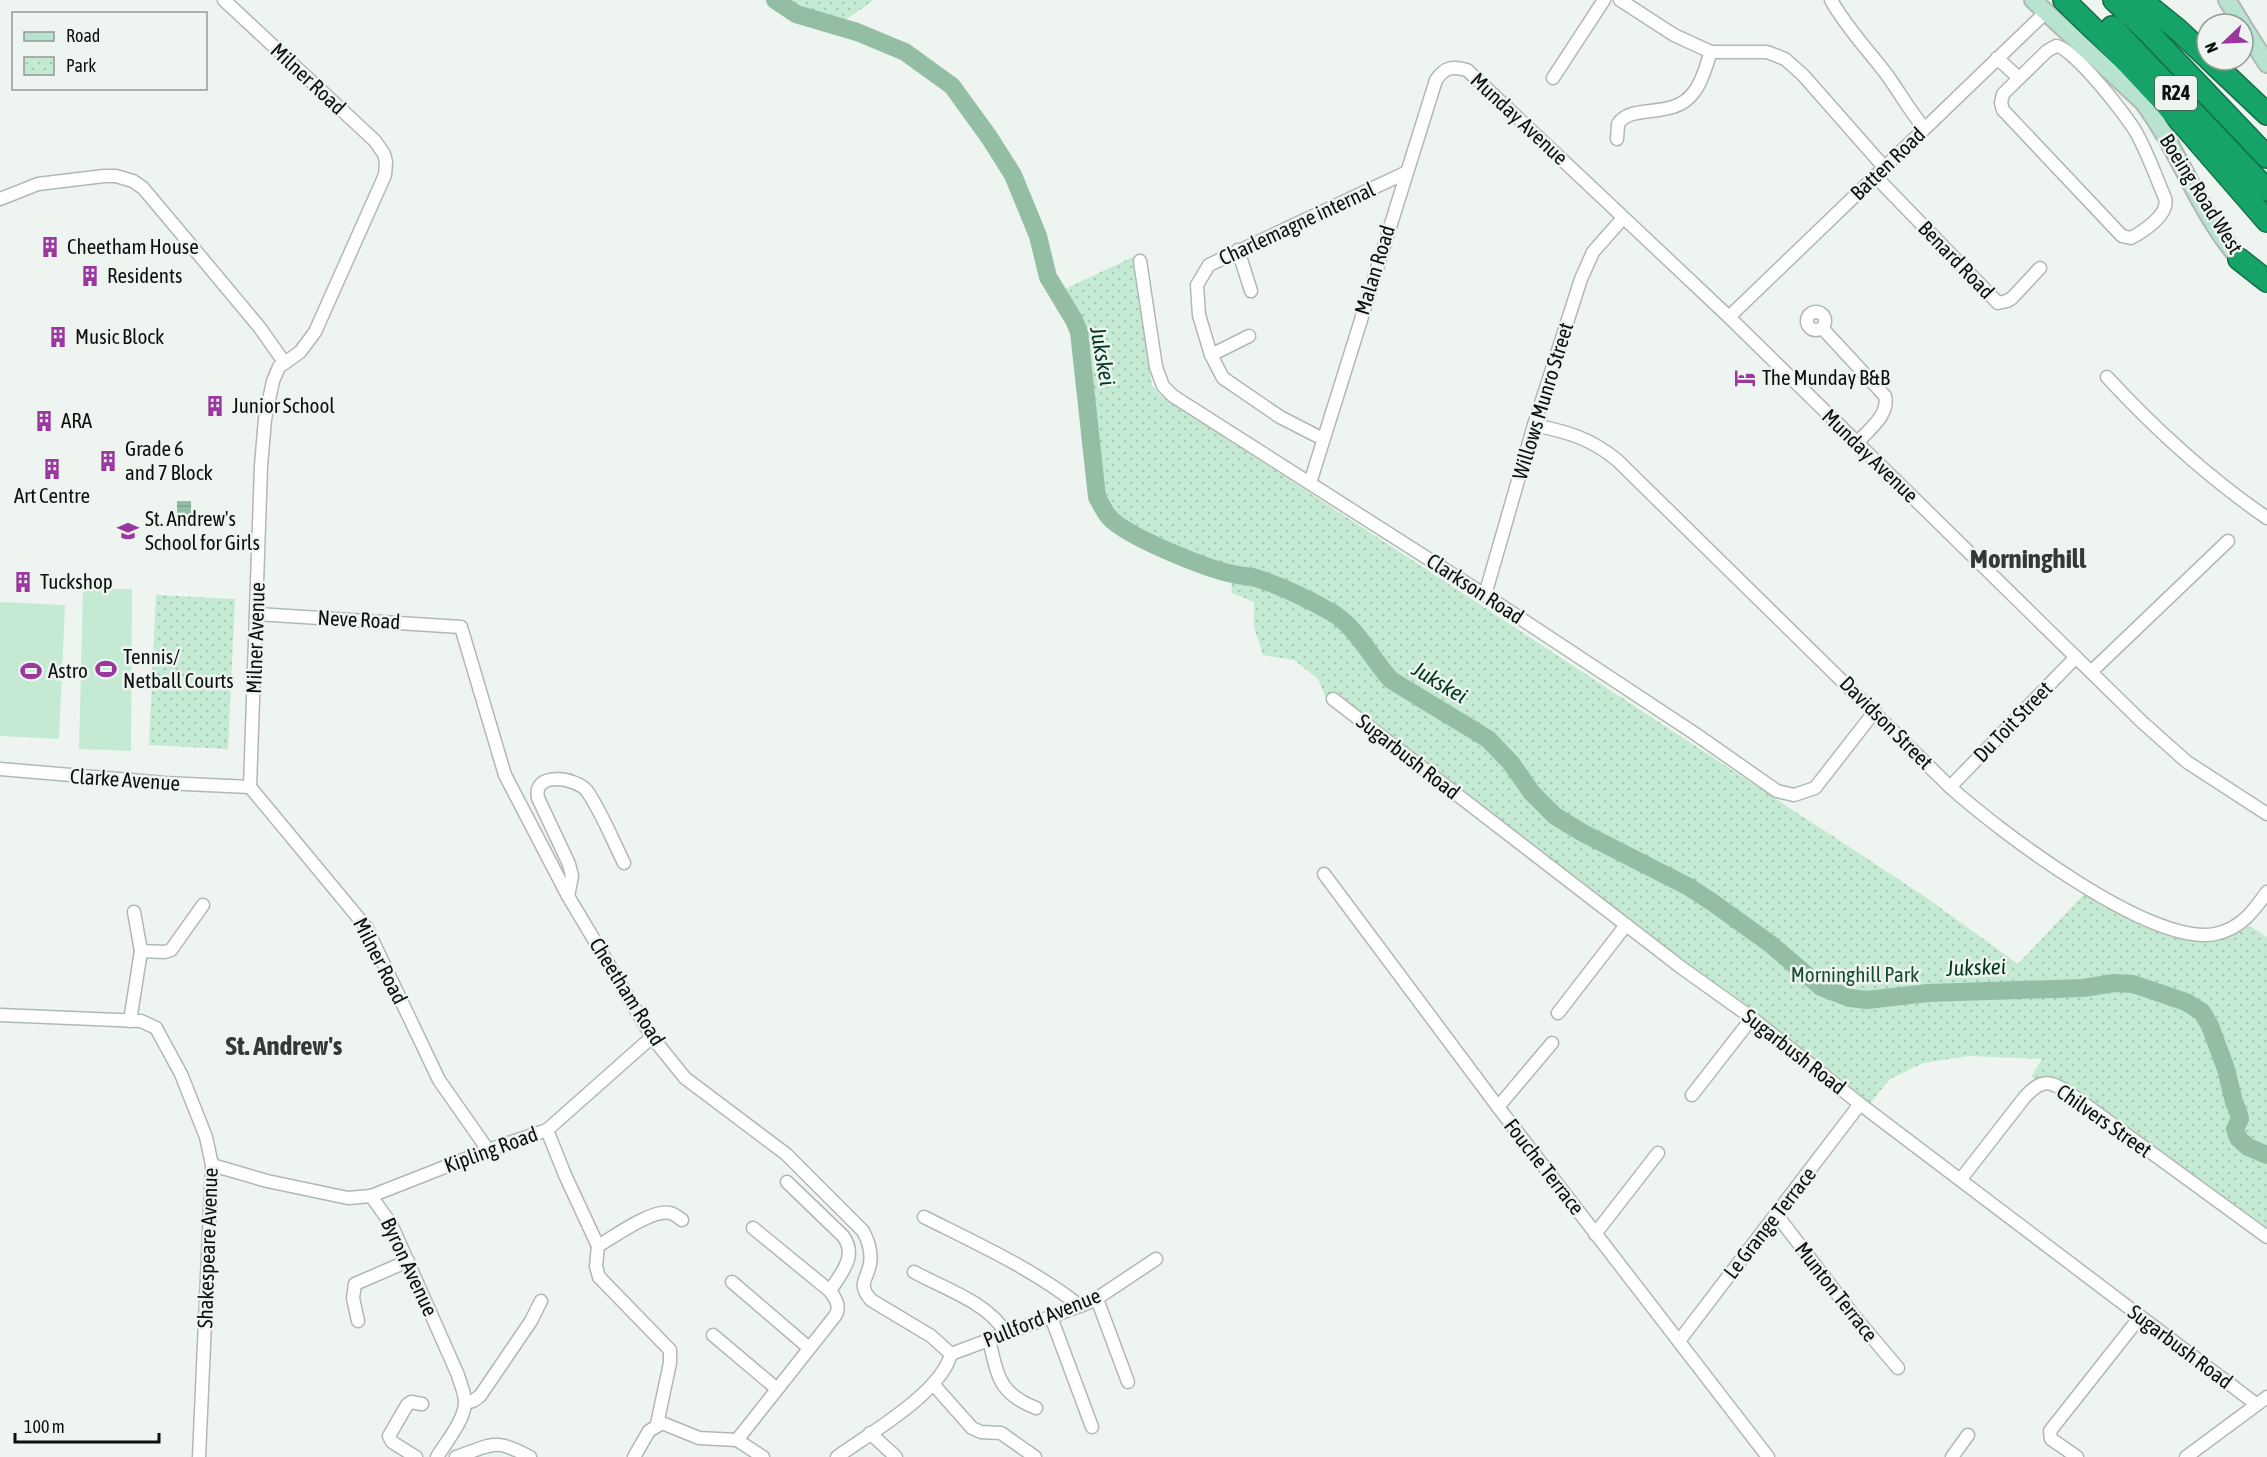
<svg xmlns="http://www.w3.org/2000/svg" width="2267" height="1457" font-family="'Asap Condensed',sans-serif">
  <defs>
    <pattern id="park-dots" width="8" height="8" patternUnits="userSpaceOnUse" patternTransform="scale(1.5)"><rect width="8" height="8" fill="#c5ead3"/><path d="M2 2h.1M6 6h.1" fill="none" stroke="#a8c8b4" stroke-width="1.8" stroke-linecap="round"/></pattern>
    <pattern id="water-rules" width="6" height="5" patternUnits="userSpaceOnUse" patternTransform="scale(1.5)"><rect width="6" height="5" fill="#93bea4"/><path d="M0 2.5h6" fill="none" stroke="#7ea28c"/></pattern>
  </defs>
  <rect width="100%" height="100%" fill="#eef5f0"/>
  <!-- green -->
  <g fill="#c5ead3">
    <polygon points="83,589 132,589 131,751 79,749"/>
    <polygon points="0,602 65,605 59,739 0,736"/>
  </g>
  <!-- park -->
  <g fill="url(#park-dots)">
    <polygon points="787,0 874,0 841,23 817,17"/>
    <polygon points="1133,257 1152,385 1159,394 1924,896 2018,964 2087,891 2210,938 2235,934 2250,926 2267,937 2267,1240 2070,1098 2031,1077 2042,1059 1969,1056 1923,1063 1890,1079 1863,1112 1326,698 1318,679 1294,660 1263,655 1254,627 1254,602 1232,593 1231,574 1137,537 1109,517 1097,497 1079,333 1074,320 1056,293"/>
    <polygon points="156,595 235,599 228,749 149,745"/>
  </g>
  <!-- water -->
  <polygon fill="url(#water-rules)" points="177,501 191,501 191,519 177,518"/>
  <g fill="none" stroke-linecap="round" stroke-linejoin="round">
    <!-- river -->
    <path stroke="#93bea4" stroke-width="18" d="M775,0L796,14L857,32L905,52L952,86L989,137L1013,175L1038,236L1048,277L1074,320L1079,332L1097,497C1101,504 1104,511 1109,517C1125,536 1207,569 1233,574C1240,576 1248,576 1256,578C1281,586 1308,599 1331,612C1356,626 1372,659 1391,680L1488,739L1511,763L1532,793L1555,816L1583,833L1689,887L1712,902L1769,943L1821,987L1850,998L1867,1000L1928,993L2083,988L2114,983L2133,984L2186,1002L2202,1012L2210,1026L2226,1069L2234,1102L2238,1111L2240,1119L2235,1129L2238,1138L2248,1147L2267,1155"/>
    <defs>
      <g id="street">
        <polyline points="224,0 375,141 384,154 386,162 385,175 315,332 300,352 279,367 273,381 265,419 261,466 250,787"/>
        <polyline points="1620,0 1674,35 1711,52 1767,52 1785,59 1803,75 1884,167"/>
        <path d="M1831,0C1846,27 1868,50 1887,75C1900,93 1910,111 1924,128"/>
        <path d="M2056,46C2072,46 2128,117 2137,134C2148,154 2156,177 2165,198C2170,214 2144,231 2131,238L2122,236L2003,110L2001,103L2003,94L2047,51Z"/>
        <polyline points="1997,58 2019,78"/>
        <polyline points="1553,78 1604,0"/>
        <path d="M1617,139L1618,124C1632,102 1673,121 1694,92C1703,81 1706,65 1711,52"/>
        <polyline points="1875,176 1998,303 2007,301 2012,298 2040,268"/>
        <polyline points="0,199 38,184 104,176 116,176 133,181 143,188 185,238 260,328 284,362"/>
        <polyline points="1238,250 1251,291"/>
        <polyline points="1140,261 1156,367 1163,386 1173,396 1485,595 1694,733 1777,791 1794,795 1815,788 1875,711"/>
        <circle cx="1816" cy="321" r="9"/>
        <polyline points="1729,317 2047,11"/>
        <path d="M1823,329L1885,396C1890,415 1868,430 1857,443"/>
        <polyline points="1211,355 1249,336"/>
        <path d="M2107,377C2155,429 2209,478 2267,518"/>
        <path d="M1534,425C1568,432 1590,438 1617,460L1950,787C1998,830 2151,947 2215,934C2240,929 2253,912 2267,892"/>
        <polyline points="1323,439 1280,417 1223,378 1211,355 1199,315 1197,285 1209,265 1405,173"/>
        <path d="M1310,483L1436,80C1445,67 1452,66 1467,70L1729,317L2142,722L2187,762L2267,814"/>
        <polyline points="1485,595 1534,425 1581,279 1593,252 1623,218"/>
        <path d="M257,614L461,627L505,775L568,896L652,1037L685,1078L786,1154L863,1231C869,1242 872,1252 870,1264C867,1280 857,1284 871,1300L931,1336L951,1354"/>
        <polyline points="2092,671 2228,541"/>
        <polyline points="1333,699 1682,968 1752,1018 1860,1104 2256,1404"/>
        <polyline points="0,769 165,783 250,787"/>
        <polyline points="250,787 366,927 439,1080 488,1150"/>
        <polyline points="1950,787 2076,657"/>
        <polyline points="1324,874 1498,1107 1768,1457"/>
        <path d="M568,896L572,876L569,864L538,798C532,771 576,777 587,791C601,811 613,841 624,863"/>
        <polyline points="141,951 165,952 171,950 203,905"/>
        <polyline points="1558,1013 1626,925"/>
        <polyline points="0,1015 141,1021 156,1028 181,1074 206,1137 212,1165 199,1457"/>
        <polyline points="130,1021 141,951 134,912"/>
        <polyline points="1692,1095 1752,1018"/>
        <polyline points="1498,1107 1552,1043"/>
        <polyline points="547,1130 565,1175 598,1246"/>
        <polyline points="212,1165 267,1181 348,1198 371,1196 488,1150 547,1130 652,1037"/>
        <path d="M1961,1179L2024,1098C2042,1078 2049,1080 2071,1094L2267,1237"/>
        <path d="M787,1182L843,1236C858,1256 841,1273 830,1291"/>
        <path d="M371,1196L391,1224L458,1375C460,1383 465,1393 465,1402C465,1420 446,1442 437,1457"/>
        <polyline points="1776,1214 1854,1316 1898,1368"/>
        <path d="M924,1217C978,1244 1033,1269 1080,1306"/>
        <polyline points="1595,1234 1658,1153"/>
        <path d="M914,1272C945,1289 987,1302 1006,1333"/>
        <polyline points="732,1282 809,1348"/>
        <polyline points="1097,1299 1128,1382"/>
        <polyline points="1051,1317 1092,1427"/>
        <polyline points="358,1321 353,1298 355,1284 408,1261"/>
        <polyline points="713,1335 777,1389"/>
        <path d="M989,1340C998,1376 998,1393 1036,1408"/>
        <polyline points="1679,1341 1860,1104"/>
        <polyline points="951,1354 1093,1301 1156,1259"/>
        <polyline points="933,1384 972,1428 981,1432 1001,1433 1035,1457"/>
        <polyline points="465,1403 473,1401 480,1396 531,1321 541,1301"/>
        <path d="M657,1424L670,1363V1350L599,1277L596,1266L598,1246C615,1236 652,1209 670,1213C675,1214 679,1218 682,1220"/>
        <polyline points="870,1433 896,1457"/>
        <path d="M737,1440L835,1316C841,1307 836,1299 830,1291L753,1228"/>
        <polyline points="416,1457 392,1442 389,1436 407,1405 411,1402 422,1404"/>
        <path d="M456,1457C493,1445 493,1437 530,1457"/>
        <polyline points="634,1457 649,1431 662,1423 699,1438 737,1440 763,1457"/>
        <path d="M837,1457C870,1433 941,1393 951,1354"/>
        <polyline points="1952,1457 1968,1435"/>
        <polyline points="2077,1457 2051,1439 2050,1431 2140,1317"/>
        <polyline points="2186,1457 2267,1397"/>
      </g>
      <g id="secondary">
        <path d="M2033,0L2143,102C2182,154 2201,220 2247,267"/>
        <polyline points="2227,0 2242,24"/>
        <polyline points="2243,26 2267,64"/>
      </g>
      <g id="highway">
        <polyline points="2064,0 2121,56 2162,100 2267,221"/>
        <polyline points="2114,0 2147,31 2267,157"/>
        <polyline points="2141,0 2177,29 2207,57"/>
        <polyline points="2112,27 2267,190"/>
        <polyline points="2210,60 2267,114"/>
        <polyline points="2239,259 2267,281"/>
      </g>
    </defs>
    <!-- street casing -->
    <use href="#street" stroke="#b1b8b4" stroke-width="15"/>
    <!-- secondary casing -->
    <use href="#secondary" stroke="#b1b8b4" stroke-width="20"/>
    <!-- highway casing -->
    <use href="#highway" stroke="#137048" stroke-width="24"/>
    <!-- street -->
    <use href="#street" stroke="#fff" stroke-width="12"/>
    <!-- secondary -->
    <use href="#secondary" stroke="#b9e3d1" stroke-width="16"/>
    <!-- highway -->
    <use href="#highway" stroke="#16a367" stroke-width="21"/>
  </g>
  <!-- icons -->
  <defs>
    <symbol id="building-bare" viewBox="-9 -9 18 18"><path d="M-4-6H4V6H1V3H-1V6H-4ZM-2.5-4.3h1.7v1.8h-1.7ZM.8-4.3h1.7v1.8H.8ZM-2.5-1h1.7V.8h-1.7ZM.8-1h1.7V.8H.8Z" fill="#9a38a0" stroke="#eef5f0" stroke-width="2.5" paint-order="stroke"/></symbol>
    <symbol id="hotel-bare" viewBox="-9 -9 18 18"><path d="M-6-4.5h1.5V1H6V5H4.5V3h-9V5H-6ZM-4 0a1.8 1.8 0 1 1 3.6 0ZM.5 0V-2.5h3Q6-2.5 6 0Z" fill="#9a38a0" stroke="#eef5f0" stroke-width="2.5" paint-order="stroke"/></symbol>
    <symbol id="school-bare" viewBox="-9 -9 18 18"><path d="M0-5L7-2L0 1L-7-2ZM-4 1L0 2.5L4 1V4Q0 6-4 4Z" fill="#9a38a0" stroke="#eef5f0" stroke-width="2.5" paint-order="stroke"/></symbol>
    <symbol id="stadium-bare" viewBox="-9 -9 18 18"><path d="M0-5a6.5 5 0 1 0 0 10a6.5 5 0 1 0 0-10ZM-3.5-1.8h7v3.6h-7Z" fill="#9a38a0" stroke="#eef5f0" stroke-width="2.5" paint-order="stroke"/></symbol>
  </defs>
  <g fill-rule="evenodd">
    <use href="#building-bare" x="35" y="232" width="30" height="30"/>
    <use href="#building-bare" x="75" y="261" width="30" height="30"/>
    <use href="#building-bare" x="43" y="322" width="30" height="30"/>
    <use href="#hotel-bare" x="1730" y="363" width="30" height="30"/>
    <use href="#building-bare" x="200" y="391" width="30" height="30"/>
    <use href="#building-bare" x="29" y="406" width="30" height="30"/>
    <use href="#building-bare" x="93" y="446" width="30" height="30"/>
    <use href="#building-bare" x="37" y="454" width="30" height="30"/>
    <use href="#school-bare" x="113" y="516" width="30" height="30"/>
    <use href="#building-bare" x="8" y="567" width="30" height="30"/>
    <use href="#stadium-bare" x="91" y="654" width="30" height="30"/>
    <use href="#stadium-bare" x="16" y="656" width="30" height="30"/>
  </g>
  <g text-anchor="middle" stroke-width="5" stroke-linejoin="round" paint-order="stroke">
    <!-- shield labels -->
    <rect fill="#eef5f0" stroke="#515552" stroke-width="1.5" x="2155" y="76" width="42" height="34" rx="4.5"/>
    <g font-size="20" font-weight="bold" fill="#0e100f">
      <text x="2176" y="100">R24</text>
    </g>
    <!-- street labels -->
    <g font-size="21" fill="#0e100f" stroke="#eef5f0">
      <text transform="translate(308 79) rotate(43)" y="7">Milner Road</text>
      <text transform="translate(1519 119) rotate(43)" y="7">Munday Avenue</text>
      <text transform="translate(1888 164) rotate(-44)" y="7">Batten Road</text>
      <text transform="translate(2201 194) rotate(58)" y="7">Boeing Road West</text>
      <text transform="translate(1297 224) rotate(-25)" y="7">Charlemagne internal</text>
      <text transform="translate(1956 260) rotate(46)" y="7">Benard Road</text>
      <text transform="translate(1375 270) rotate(-73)" y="7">Malan Road</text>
      <text transform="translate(1543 401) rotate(-73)" y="7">Willows Munro Street</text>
      <text transform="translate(1870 456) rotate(44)" y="7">Munday Avenue</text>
      <text transform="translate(1475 589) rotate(33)" y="7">Clarkson Road</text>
      <text transform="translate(359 620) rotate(3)" y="7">Neve Road</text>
      <text transform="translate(256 638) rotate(-88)" y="7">Milner Avenue</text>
      <text transform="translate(2013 722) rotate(-46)" y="7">Du Toit Street</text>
      <text transform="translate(1886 723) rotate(45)" y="7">Davidson Street</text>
      <text transform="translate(1408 757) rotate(38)" y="7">Sugarbush Road</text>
      <text transform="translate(125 780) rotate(4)" y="7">Clarke Avenue</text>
      <text transform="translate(380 961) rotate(63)" y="7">Milner Road</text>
      <text transform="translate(627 992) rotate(58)" y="7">Cheetham Road</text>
      <text transform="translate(1794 1052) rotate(38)" y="7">Sugarbush Road</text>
      <text transform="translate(2104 1121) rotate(35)" y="7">Chilvers Street</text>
      <text transform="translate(491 1150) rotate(-20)" y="7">Kipling Road</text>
      <text transform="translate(1544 1167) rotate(52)" y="7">Fouche Terrace</text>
      <text transform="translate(1770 1223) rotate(-52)" y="7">Le Grange Terrace</text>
      <text transform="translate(208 1248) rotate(-88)" y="7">Shakespeare Avenue</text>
      <text transform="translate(409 1267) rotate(65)" y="7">Byron Avenue</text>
      <text transform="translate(1836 1292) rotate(52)" y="7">Munton Terrace</text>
      <text transform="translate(1042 1318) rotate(-22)" y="7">Pullford Avenue</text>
      <text transform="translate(2180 1347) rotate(37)" y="7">Sugarbush Road</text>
    </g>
    <!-- poi labels -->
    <g font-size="21" fill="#0e100f" stroke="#eef5f0" text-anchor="start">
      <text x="67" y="254">Cheetham House</text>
      <text x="107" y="283">Residents</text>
      <text x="75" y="344">Music Block</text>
      <text x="1762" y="385">The Munday B&amp;B</text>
      <text x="232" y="413">Junior School</text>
      <text x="61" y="428">ARA</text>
      <text x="125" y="456">Grade 6<tspan x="125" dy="24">and 7 Block</tspan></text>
      <text x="52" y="503" text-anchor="middle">Art Centre</text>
      <text x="145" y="526">St. Andrew's<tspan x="145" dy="24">School for Girls</tspan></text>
      <text x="40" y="589">Tuckshop</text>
      <text x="123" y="664">Tennis/<tspan x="123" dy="24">Netball Courts</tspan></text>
      <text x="48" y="678">Astro</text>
    </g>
    <!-- park labels -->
    <g font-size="21" fill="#164b30" stroke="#eef5f0">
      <text x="1855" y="982">Morninghill Park</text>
    </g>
    <!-- water labels -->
    <g font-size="22" font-style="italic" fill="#00371e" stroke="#eef5f0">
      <text transform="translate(1103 356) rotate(80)" y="8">Jukskei</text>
      <text transform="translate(1440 682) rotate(31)" y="8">Jukskei</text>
      <text transform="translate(1976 967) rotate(-2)" y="8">Jukskei</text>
    </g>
    <!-- district labels -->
    <g font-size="27" font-weight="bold" fill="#333935" stroke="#eef5f0">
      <text x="2028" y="568">Morninghill</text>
      <text x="284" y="1055">St. Andrew's</text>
    </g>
  </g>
  <!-- legend -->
  <rect x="12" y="12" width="195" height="78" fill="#eef5f0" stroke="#949996" stroke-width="1.5"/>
  <rect x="24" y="32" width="30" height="9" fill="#b9e3d1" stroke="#949996" stroke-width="1.5"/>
  <text x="66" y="42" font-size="18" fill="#0e100f">Road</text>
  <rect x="24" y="57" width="30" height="18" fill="url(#park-dots)" stroke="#949996" stroke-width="1.5"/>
  <text x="66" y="72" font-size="18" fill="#0e100f">Park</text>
  <!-- north arrow -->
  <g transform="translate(2225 42) rotate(247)"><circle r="28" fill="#eef5f0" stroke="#949996" stroke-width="1.5"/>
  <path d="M0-4.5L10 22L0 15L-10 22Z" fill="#9a38a0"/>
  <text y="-9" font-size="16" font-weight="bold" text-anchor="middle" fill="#0e100f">N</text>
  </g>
  <!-- scale -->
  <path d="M15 1433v9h144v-9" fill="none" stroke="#0e100f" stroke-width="3"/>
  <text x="24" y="1433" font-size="18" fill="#0e100f" stroke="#eef5f0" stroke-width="4.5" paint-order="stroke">100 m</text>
</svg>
